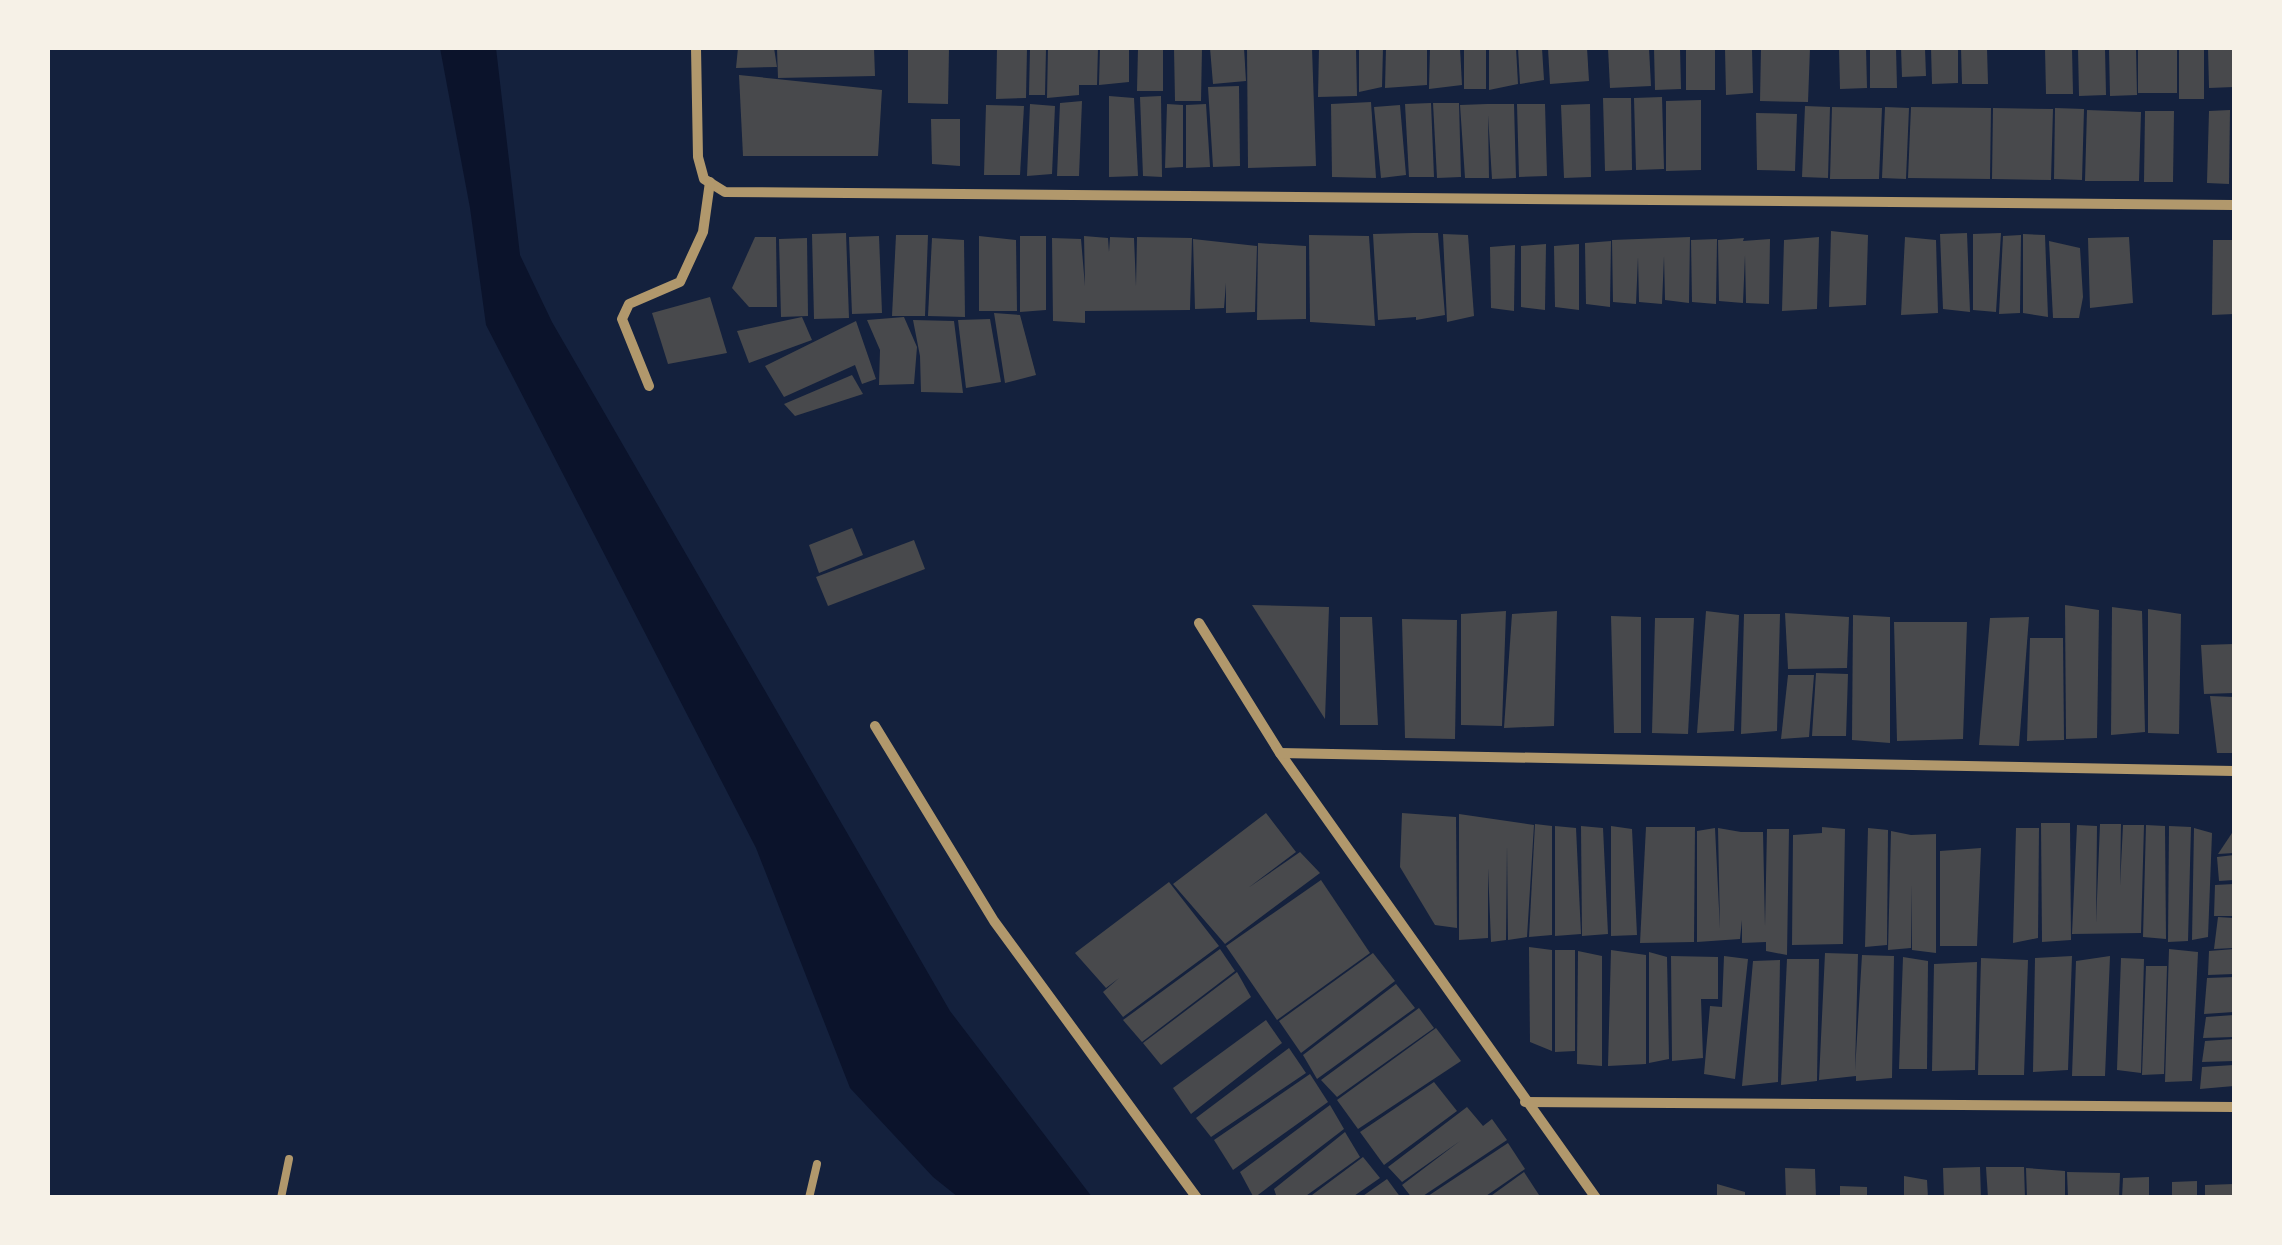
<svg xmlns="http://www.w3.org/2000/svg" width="2282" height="1245" font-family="Lato,sans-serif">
  <rect width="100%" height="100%" fill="#14213d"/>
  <!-- water -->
  <polygon fill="#0b132b" points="440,48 496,48 520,255 552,322 950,1011 1092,1197 958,1197 933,1177 850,1088 756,848 486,325 470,208"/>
  <!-- building -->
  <g fill="#48494c">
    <polygon points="738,48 774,48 777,67 736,68"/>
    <polygon points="777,48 874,48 875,76 778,78"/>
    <polygon points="908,48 949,48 948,104 908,103"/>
    <polygon points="997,48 1027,48 1026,98 996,99"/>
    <polygon points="1030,48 1046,48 1045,95 1029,95"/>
    <polygon points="1048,48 1098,48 1097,85 1079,85 1079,95 1047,98"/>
    <polygon points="1100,48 1129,48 1129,82 1099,85"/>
    <polygon points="1138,48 1163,48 1163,91 1137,91"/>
    <polygon points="1174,48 1202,48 1201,101 1175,101"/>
    <polygon points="1210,48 1244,48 1246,81 1213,84"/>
    <polygon points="1247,48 1312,48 1316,166 1248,168"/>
    <polygon points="1319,48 1356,48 1357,96 1318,97"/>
    <polygon points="1359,48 1383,48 1382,87 1359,92"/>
    <polygon points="1386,48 1427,48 1427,85 1385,88"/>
    <polygon points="1430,48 1460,48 1462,85 1429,89"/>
    <rect x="1464" y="48" width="22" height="41"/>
    <polygon points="1489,48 1516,48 1518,84 1489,90"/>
    <polygon points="1518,48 1542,48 1544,80 1520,84"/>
    <polygon points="1548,48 1587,48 1589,81 1550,84"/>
    <polygon points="1608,48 1649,48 1651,86 1610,88"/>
    <polygon points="1654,48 1680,48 1681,89 1655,90"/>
    <rect x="1686" y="48" width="29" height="42"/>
    <polygon points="1725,48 1752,48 1753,93 1726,95"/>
    <polygon points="1761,48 1810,48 1808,102 1760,101"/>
    <polygon points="1839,48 1866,48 1867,88 1840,89"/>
    <polygon points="1870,48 1896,48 1897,88 1870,88"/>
    <polygon points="1901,48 1925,48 1926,76 1902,77"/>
    <polygon points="1931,48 1958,48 1958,83 1932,84"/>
    <polygon points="1961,48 1987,48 1988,84 1962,84"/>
    <polygon points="2045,48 2072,48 2073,94 2046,94"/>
    <polygon points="2078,48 2105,48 2106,95 2079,96"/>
    <polygon points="2109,48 2136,48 2137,95 2110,96"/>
    <rect x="2138" y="48" width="39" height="45"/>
    <rect x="2179" y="48" width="25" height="51"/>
    <polygon points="2208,48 2234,48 2234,87 2209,88"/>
    <polygon points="739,75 882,90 878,156 743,156"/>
    <polygon points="1239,86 1240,166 1213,167 1208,87"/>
    <polygon points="1109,96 1134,98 1138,176 1109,177"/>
    <polygon points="1161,96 1162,177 1143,176 1140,97"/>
    <polygon points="1662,97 1664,169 1636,170 1634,98"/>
    <polygon points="1603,98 1631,98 1632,170 1605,171"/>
    <polygon points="1701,100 1701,170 1666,171 1666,101"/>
    <polygon points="1082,101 1079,176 1057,176 1060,103"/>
    <polygon points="1371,102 1376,178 1332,177 1331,104"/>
    <polygon points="1431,103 1434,177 1409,177 1405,104"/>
    <polygon points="1433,103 1459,103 1461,177 1437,178"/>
    <polygon points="1030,104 1055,106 1052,174 1027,176"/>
    <polygon points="1167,104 1183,105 1183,167 1165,168"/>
    <polygon points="1206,104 1210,167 1186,168 1186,105"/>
    <polygon points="1487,104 1514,104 1516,178 1492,179 1488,115 1489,178 1465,178 1460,105"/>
    <polygon points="1517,104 1545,104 1547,176 1519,177"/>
    <polygon points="1590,104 1591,177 1564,178 1561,105"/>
    <polygon points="986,105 1024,106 1020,175 984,175"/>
    <polygon points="1400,105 1406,175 1381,178 1374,107"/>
    <polygon points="1805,106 1830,107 1828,178 1802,177"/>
    <polygon points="1832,107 1882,108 1879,179 1830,179"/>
    <polygon points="1885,107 1909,108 1906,179 1882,178"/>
    <polygon points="1911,107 1991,108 1990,179 1908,178"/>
    <polygon points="1993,108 2053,109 2051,180 1992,179"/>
    <polygon points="2055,108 2084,109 2082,180 2054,179"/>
    <polygon points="2087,110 2141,112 2139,181 2085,181"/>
    <polygon points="2230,110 2229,184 2207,183 2209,111"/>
    <polygon points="2145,111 2174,111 2173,182 2144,182"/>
    <polygon points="1756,113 1797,114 1795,171 1757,170"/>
    <polygon points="931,119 960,119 960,166 932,164"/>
    <polygon points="1831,231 1868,235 1866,305 1829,307"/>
    <polygon points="846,233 849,318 814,319 812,234"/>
    <polygon points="1413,233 1438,233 1445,315 1416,320 1416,317 1378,320 1373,234"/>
    <polygon points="1967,233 1970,312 1943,309 1940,234"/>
    <polygon points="2001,233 1996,312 1973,310 1973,234"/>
    <polygon points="1443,234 1468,235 1474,316 1447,322"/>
    <polygon points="2023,234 2045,235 2048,317 2023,313"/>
    <polygon points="896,235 928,235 925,316 892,316"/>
    <polygon points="1309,235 1369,236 1375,326 1310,322"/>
    <polygon points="2021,235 2020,313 1999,314 2003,236"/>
    <polygon points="879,236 882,313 852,314 849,237"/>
    <polygon points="979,236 1016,240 1017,311 979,311"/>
    <polygon points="1020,236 1046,236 1046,310 1020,312"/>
    <polygon points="1084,236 1108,238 1109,252 1110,237 1134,238 1136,286 1137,237 1192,238 1190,310 1085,311 1085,323 1053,321 1052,238 1081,239 1085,286"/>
    <polygon points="755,237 776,237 777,307 749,307 732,288"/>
    <polygon points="1690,237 1689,303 1665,300 1664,256 1662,304 1639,302 1638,257 1636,304 1613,302 1612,240"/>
    <polygon points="1819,237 1817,309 1782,311 1784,240"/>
    <polygon points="1905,237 1936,240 1938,313 1901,315"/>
    <polygon points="2129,237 2133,303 2090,308 2088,238"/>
    <polygon points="807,238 808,316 781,317 779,239"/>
    <polygon points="932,238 964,240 965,317 928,316"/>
    <polygon points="1744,238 1743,241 1770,239 1769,304 1746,303 1745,255 1743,303 1719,301 1718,240"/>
    <polygon points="1193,239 1257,246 1255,312 1226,313 1226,283 1224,308 1195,309"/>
    <polygon points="1717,239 1716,304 1692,302 1691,240"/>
    <polygon points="2213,240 2234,240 2234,314 2212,315"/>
    <polygon points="1611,241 1610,307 1586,304 1585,243"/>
    <polygon points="2049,241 2080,248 2083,297 2079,318 2053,318"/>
    <polygon points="1258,243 1306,246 1306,319 1257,320"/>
    <polygon points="1546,244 1545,310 1521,307 1521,246"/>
    <polygon points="1579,244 1579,310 1555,307 1554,246"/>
    <polygon points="1515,245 1514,311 1491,308 1490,247"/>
    <polygon points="710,297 727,353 668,364 652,313"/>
    <polygon points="994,313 1020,315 1036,375 1005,383"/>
    <polygon points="802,317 812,340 749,363 737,331"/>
    <polygon points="904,317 917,347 914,384 879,385 880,350 867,320"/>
    <polygon points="990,319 1001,382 966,388 958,320"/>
    <polygon points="913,320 954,321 963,393 921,392 920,356"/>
    <polygon points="856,321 876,379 862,384 855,365 784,397 765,366"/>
    <polygon points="852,375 863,394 795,416 784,404"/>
    <polygon points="852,528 863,555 819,573 809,545"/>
    <polygon points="914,540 925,569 828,606 816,577"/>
    <polygon points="1252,605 1329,607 1325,719"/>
    <polygon points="2065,605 2099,610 2097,738 2066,739"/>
    <polygon points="2112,607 2142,611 2145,732 2111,735"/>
    <polygon points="2148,609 2181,614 2179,734 2148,733"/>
    <polygon points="1506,611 1502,726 1461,725 1461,614"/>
    <polygon points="1557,611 1554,726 1504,728 1512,614"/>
    <polygon points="1706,611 1739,615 1734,731 1697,733"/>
    <polygon points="1785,613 1849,617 1847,668 1788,669"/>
    <polygon points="1744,614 1780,614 1777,731 1741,734"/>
    <polygon points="1853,615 1890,617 1890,743 1852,740"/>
    <polygon points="1611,616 1641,617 1641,733 1614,733"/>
    <polygon points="1340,617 1372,617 1378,725 1340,725"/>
    <polygon points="2029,617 2019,746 1979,745 1990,618"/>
    <polygon points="1655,618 1694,618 1688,734 1652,733"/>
    <polygon points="1402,619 1457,620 1455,739 1405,738"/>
    <polygon points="1894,622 1967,622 1963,739 1897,741"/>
    <polygon points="2030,638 2063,638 2064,740 2027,741"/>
    <polygon points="2234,644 2234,693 2204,694 2201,645"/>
    <polygon points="1816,673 1848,674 1846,736 1812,736"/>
    <polygon points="1788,675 1814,675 1809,737 1781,739"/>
    <polygon points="2210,696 2234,697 2234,753 2217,753"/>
    <polygon points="1266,813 1296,852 1248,888 1300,852 1320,873 1225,944 1173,884"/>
    <polygon points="1402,813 1456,817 1457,928 1435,925 1400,867"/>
    <polygon points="1459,814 1534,825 1527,937 1508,940 1507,845 1506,940 1491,942 1488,868 1488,938 1459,940"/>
    <polygon points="2041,823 2070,823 2071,940 2042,942"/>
    <polygon points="1535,824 1552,826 1552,935 1529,937"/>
    <polygon points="2100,824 2121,824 2120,886 2123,825 2144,825 2141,933 2072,934 2077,825 2097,826 2096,923"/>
    <polygon points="2146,825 2165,826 2166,939 2143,937"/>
    <polygon points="1555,826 1576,828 1581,934 1555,936"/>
    <polygon points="1581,826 1603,828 1608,934 1582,936"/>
    <polygon points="1611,826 1632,829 1637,935 1611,936"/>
    <polygon points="2169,826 2191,827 2188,941 2168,942"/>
    <polygon points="1646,827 1695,827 1694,942 1640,943"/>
    <polygon points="1822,827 1845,829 1843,944 1792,945 1793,835 1822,833"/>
    <polygon points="1715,828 1720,929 1718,828 1741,832 1763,832 1765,926 1767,829 1789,829 1787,955 1766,951 1766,942 1742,943 1742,920 1740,939 1697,942 1697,831"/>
    <polygon points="1868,828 1888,830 1887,945 1865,947"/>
    <polygon points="2016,828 2039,828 2038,938 2013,943"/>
    <polygon points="2194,828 2212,833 2208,937 2192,940"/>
    <polygon points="2234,830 2234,853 2218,854"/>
    <polygon points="1891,831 1911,835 1936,834 1936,953 1912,950 1912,884 1911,948 1888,950"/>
    <polygon points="1981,848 1977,946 1940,946 1940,851"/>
    <polygon points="2234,855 2234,880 2219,881 2217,857"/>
    <polygon points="1321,880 1370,953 1277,1020 1226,946"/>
    <polygon points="1169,882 1219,946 1123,1017 1103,992 1119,978 1106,988 1075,953"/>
    <polygon points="2234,884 2234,916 2214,916 2215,885"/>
    <polygon points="2218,917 2234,918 2234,948 2214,949"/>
    <polygon points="1529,947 1552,950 1552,1051 1530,1042"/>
    <polygon points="1220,949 1235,971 1142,1042 1123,1020"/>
    <polygon points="2169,949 2198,952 2192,1081 2165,1082"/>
    <polygon points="2234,949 2234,974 2208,975 2209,951"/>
    <polygon points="1555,950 1575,950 1575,1051 1555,1052"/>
    <polygon points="1611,950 1646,955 1646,1064 1608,1066"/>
    <polygon points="1578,951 1602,956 1602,1066 1577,1064"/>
    <polygon points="1649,952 1667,957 1669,1059 1649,1063"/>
    <polygon points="1373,953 1395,981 1301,1053 1279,1021"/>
    <polygon points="1825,953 1858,954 1855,1071 1862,955 1894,956 1892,1078 1856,1081 1856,1076 1819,1080"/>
    <polygon points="1671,956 1718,957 1718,999 1701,999 1703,1058 1672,1061"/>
    <polygon points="1724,956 1748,959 1735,1079 1704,1074 1710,1006 1722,1007"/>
    <polygon points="2072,956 2068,1070 2033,1072 2035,958"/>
    <polygon points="2110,956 2105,1076 2072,1076 2076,961"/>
    <polygon points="1903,957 1928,961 1927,1069 1899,1069"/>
    <polygon points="1981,958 2028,960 2024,1075 1978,1075"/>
    <polygon points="2121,958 2144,959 2141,1073 2117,1070"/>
    <polygon points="1787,959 1819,959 1817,1081 1781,1085"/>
    <polygon points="1780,960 1778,1082 1742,1086 1753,961"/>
    <polygon points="1977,962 1975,1070 1932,1071 1934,964"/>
    <polygon points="2146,966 2167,966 2164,1074 2142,1075"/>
    <polygon points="1237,972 1251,997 1161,1065 1143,1043"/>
    <polygon points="2234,977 2234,1012 2204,1014 2207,978"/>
    <polygon points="1396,984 1415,1008 1317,1079 1303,1055"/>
    <polygon points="1419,1008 1434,1028 1337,1097 1321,1080"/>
    <polygon points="2234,1015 2234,1037 2203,1038 2206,1017"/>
    <polygon points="1266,1020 1282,1043 1191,1114 1173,1088"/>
    <polygon points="1436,1028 1461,1061 1358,1129 1337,1100"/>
    <polygon points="2234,1039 2234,1061 2202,1062 2205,1041"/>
    <polygon points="1289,1048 1306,1073 1211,1137 1196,1118"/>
    <polygon points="2234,1065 2234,1086 2200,1089 2202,1067"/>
    <polygon points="1310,1074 1328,1102 1233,1170 1214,1140"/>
    <polygon points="1434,1082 1457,1111 1384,1165 1360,1132"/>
    <polygon points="1330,1105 1344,1129 1254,1198 1240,1172"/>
    <polygon points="1467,1107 1483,1126 1492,1119 1507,1140 1420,1198 1412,1198 1402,1185 1460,1141 1402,1182 1388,1167"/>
    <polygon points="1345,1132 1360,1157 1303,1198 1277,1198 1274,1189"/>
    <polygon points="1508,1143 1525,1169 1483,1198 1425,1198"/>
    <polygon points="1363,1157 1380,1178 1351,1198 1308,1198"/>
    <polygon points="1980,1167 1981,1198 1944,1198 1943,1168"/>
    <polygon points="1986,1167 2024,1167 2025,1198 1988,1198"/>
    <polygon points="1785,1168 1815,1169 1816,1198 1786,1198"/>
    <polygon points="2026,1168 2065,1171 2065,1198 2027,1198"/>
    <polygon points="1524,1172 1541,1198 1488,1198"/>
    <polygon points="2067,1172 2120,1173 2119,1198 2068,1198"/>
    <polygon points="1904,1176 1927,1180 1928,1198 1904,1198"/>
    <polygon points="2149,1177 2149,1198 2122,1198 2123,1178"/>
    <polygon points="1387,1179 1401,1198 1360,1198"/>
    <polygon points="2197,1181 2197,1198 2172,1198 2172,1182"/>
    <polygon points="1717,1184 1745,1192 1745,1198 1717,1198"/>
    <polygon points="2234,1184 2234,1198 2205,1198 2205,1185"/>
    <polygon points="1840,1186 1867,1187 1867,1198 1840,1198"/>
  </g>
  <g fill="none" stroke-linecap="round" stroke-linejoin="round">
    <!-- service -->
    <g stroke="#b1986c" stroke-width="8">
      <polyline points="281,1198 289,1159"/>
      <polyline points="809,1198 817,1164"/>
    </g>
    <!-- minor -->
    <g stroke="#b1986c" stroke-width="10">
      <polyline points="696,48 698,157 704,179 725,192 2234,205"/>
      <polyline points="649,386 622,319 629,304 680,282 703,232 710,182"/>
      <polyline points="1199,623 1280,753 1596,1198"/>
      <polyline points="875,726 994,921 1197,1198"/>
      <polyline points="1280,753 2234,771"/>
      <polyline points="1525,1102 2234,1107"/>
    </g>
  </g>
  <!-- border -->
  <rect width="2282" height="1245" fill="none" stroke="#f6f1e7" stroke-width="100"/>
</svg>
